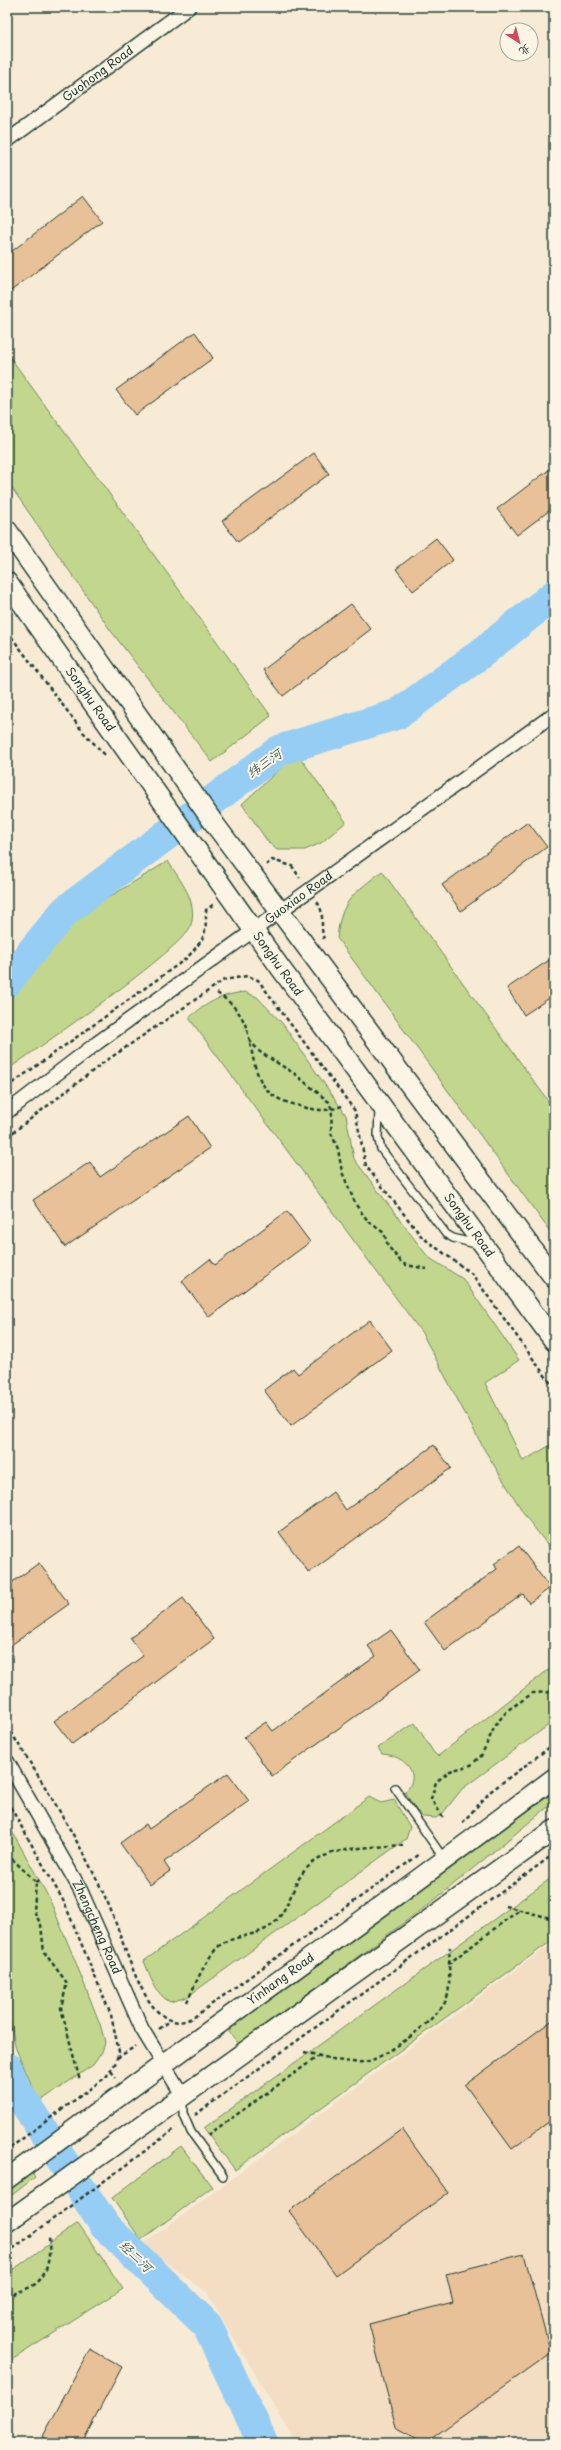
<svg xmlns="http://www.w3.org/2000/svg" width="561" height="2450" font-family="'Playpen Sans','LXGW WenKai TC',sans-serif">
  <rect width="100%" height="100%" fill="#f8ebd6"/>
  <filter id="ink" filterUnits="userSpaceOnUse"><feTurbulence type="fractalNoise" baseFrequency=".025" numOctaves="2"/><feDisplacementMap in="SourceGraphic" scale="8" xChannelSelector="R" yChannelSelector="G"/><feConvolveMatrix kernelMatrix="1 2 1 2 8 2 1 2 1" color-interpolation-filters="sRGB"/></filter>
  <g filter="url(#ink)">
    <!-- built -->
    <polygon fill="#f3dec3" points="554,1942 554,2443 296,2443 207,2293 143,2244"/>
    <!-- green -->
    <g fill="#c2d78d" stroke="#708a60">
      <polygon points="7,353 271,716 212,762 111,631 7,481"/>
      <polygon points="297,753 346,822 321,843 305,850 277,850 268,842 242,804"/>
      <path d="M168,861C180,881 198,900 191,925C185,948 36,1049 7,1070V1001L47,955L75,918Z"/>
      <path d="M382,871L554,1109V1237L337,938C341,899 354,894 382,871Z"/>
      <path d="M245,992L257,997L282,1023L346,1115L354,1159L428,1257L463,1279L519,1360L485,1383L523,1461L554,1443V1553L526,1517L484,1449L422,1333L189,1018C206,1003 222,994 245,992Z"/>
      <path d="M548,1670L554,1679V1721L462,1789L443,1813L436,1818L423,1817L416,1810L405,1792C423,1774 404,1755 382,1754L378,1748L415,1723L434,1753L438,1756Z"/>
      <polygon points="554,1792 554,1802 432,1902 239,2044 229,2032 232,2027"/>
      <path d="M369,1797L381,1803L394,1800L410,1827L406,1839L187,1997L170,2002C155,1994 150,1976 144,1961Z"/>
      <polygon points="7,1822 49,1898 74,1958 100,2024 105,2042 102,2052 93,2065 39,2102 16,2049 7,2008"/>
      <polygon points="554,1876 554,1939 235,2170 204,2128"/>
      <polygon points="181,2146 212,2187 141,2240 112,2198"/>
      <polygon points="32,2172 35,2177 7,2199 7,2191"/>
      <polygon points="78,2223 123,2289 7,2363 7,2274"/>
    </g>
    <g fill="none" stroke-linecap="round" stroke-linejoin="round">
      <!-- river -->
      <g stroke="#96cdf5" stroke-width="31">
        <polyline points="7,982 65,911 280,750 398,714 479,655 554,595"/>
        <polyline points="7,2068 15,2088 105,2226 207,2325 263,2443"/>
      </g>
    </g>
    <!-- building -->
    <g fill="#e8c198" stroke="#1f3d34">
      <polygon points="83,196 102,221 7,294 7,255"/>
      <polygon points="195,332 213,358 135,415 116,390"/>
      <polygon points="314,453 329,474 238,542 222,521"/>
      <polygon points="554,466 554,507 517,535 497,509"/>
      <polygon points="436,538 453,560 413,591 396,569"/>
      <polygon points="351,604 371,629 283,696 263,670"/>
      <polygon points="528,822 547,847 461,911 442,885"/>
      <polygon points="554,957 554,995 524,1015 507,988"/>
      <polygon points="189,1116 210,1148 65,1247 33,1200 90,1162 100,1177"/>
      <polygon points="287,1211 310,1242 209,1317 182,1281 210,1259 215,1265"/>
      <polygon points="370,1320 392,1350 291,1426 264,1390 293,1368 298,1374"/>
      <polygon points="434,1445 451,1468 309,1573 279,1532 333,1492 346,1510"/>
      <polygon points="519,1546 550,1588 529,1603 523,1594 445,1651 424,1622 497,1569 494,1564"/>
      <polygon points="39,1563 69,1604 7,1648 7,1586"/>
      <polygon points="183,1598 214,1639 72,1744 54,1721 143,1656 130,1638"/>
      <polygon points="391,1630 420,1670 272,1776 244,1737 266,1722 273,1731 376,1656 368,1646"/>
      <polygon points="228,1773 249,1801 164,1862 170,1871 150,1885 120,1843 146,1824 149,1829"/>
      <polygon points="554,2019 554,2118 512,2149 465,2085"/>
      <polygon points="402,2129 448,2193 336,2275 289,2211"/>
      <polygon points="524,2254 551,2353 425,2443 396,2427 369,2324 453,2302 446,2274"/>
      <polygon points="90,2349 122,2367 82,2443 52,2443 42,2438"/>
    </g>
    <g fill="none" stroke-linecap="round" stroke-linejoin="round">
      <defs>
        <g id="service">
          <polyline points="379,1110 378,1137 381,1149 446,1234 453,1238 479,1245"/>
          <polyline points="395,1788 444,1859"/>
          <polyline points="183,2098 183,2113 191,2132 223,2176"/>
        </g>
        <g id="minor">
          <path id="s1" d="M7,141L189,7"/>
          <path id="s2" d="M7,1112L97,1043L554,714"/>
          <path id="s3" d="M7,1761L80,1889L142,2029L183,2096"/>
        </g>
        <g id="secondary">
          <polyline points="7,530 216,826 554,1278"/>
          <path id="s4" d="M7,582L279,966L554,1341"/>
          <path id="s5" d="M7,2179C188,2044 374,1915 554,1778"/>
          <polyline points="7,2222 554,1830"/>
        </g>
      </defs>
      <!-- service casing -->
      <use href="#service" stroke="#1f3d34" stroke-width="10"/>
      <!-- minor casing -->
      <use href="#minor" stroke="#1f3d34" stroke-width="16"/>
      <!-- secondary casing -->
      <use href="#secondary" stroke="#1f3d34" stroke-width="22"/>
      <!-- path -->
      <g stroke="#1f3d34" stroke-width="2.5" stroke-dasharray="4 3" stroke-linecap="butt">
        <polyline points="7,631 83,732 106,756"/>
        <polyline points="266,865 272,860 292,866 300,878"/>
        <path d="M317,902C326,914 319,925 324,939"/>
        <path d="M217,993C229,1001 239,1010 245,1024C254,1048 251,1080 274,1096C281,1101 292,1104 300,1106C316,1111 328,1112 344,1105"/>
        <polyline points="249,1040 260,1052 295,1074 329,1102 332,1110 331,1133 338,1149 342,1172 356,1205 368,1221 384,1233 388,1246 401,1262 406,1265 427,1269"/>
        <path d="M7,1087L187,958C205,937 206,938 206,910L214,904"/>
        <polyline points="7,1137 103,1063 224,980 247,976 258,980 355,1111 366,1166 422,1237 472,1274 554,1388"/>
        <path d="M7,1726C43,1783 79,1840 107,1901C121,1932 134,1987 157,2011C170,2023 179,2025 194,2017L420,1854"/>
        <polyline points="7,1801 64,1902 111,2015 119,2052 115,2064 106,2077 7,2150"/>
        <polyline points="443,1817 431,1799 436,1782 450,1771 471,1765 481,1756 496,1724 508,1710 533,1693 553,1692 554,1694"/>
        <polyline points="462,1823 491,1791 554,1744"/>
        <polyline points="7,1854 36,1882 34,1911 41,1925 44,1952 67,1983 61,2008 80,2081"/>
        <polyline points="36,1882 42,1879"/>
        <polyline points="505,1906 554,1919"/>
        <polyline points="448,1964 519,1910"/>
        <path d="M187,2002C194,1987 210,1948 225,1942C241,1935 260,1935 273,1924C285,1913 291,1895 297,1882C317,1843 365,1849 403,1845"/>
        <polyline points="159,2029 170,2021"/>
        <path d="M304,2052C323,2056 345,2064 364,2062C382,2061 441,2017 447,1998C451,1985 448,1961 450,1947"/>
        <polyline points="117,2058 136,2046"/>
        <polyline points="111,2071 116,2078"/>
        <polyline points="195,2115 554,1854"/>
        <polyline points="208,2135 320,2055"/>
        <polyline points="7,2253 176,2128"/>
        <path d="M7,2298C15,2292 24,2291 32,2286C50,2276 50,2254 49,2236"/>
      </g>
      <!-- service -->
      <use href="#service" stroke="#fcf5e5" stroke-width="7"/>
      <!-- minor -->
      <use href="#minor" stroke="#fcf5e5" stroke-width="13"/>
      <!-- secondary -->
      <use href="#secondary" stroke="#fcf5e5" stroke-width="19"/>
    </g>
  </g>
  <g text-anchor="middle" stroke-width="4" stroke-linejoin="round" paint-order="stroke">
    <!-- street labels -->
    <g font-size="12" fill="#1f3d34" stroke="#fcf5e5">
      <text dy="4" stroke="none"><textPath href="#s1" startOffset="113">Guohong Road</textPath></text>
      <text dy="4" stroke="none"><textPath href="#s4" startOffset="144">Songhu Road</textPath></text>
      <text dy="4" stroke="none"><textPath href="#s2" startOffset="362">Guoxiao Road</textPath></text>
      <text dy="4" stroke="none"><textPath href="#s4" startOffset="468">Songhu Road</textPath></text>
      <text dy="4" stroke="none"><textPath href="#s4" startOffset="792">Songhu Road</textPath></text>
      <text dy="4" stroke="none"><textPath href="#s3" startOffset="189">Zhengcheng Road</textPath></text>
      <text dy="4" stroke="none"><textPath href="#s5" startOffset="339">Yinhang Road</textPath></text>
    </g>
    <!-- water labels -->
    <g font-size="13" font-style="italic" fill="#375a5b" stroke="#fcf5e5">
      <text transform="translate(264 763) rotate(-35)" y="5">纬三河</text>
      <text transform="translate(136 2256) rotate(44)" y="5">经二河</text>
    </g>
  </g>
  <!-- margin -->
  <rect width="561" height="2450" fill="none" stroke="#fcf5e5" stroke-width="24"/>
  <rect x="12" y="12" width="537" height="2426" fill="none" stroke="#1f3d34" stroke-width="1.5" filter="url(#ink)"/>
  <!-- north arrow -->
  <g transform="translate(519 42) rotate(144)"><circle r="19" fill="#fcf5e5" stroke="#a4ab9e"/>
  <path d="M0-3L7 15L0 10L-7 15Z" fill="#d1495b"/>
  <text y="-6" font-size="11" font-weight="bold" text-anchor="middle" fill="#1f3d34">北</text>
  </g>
</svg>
